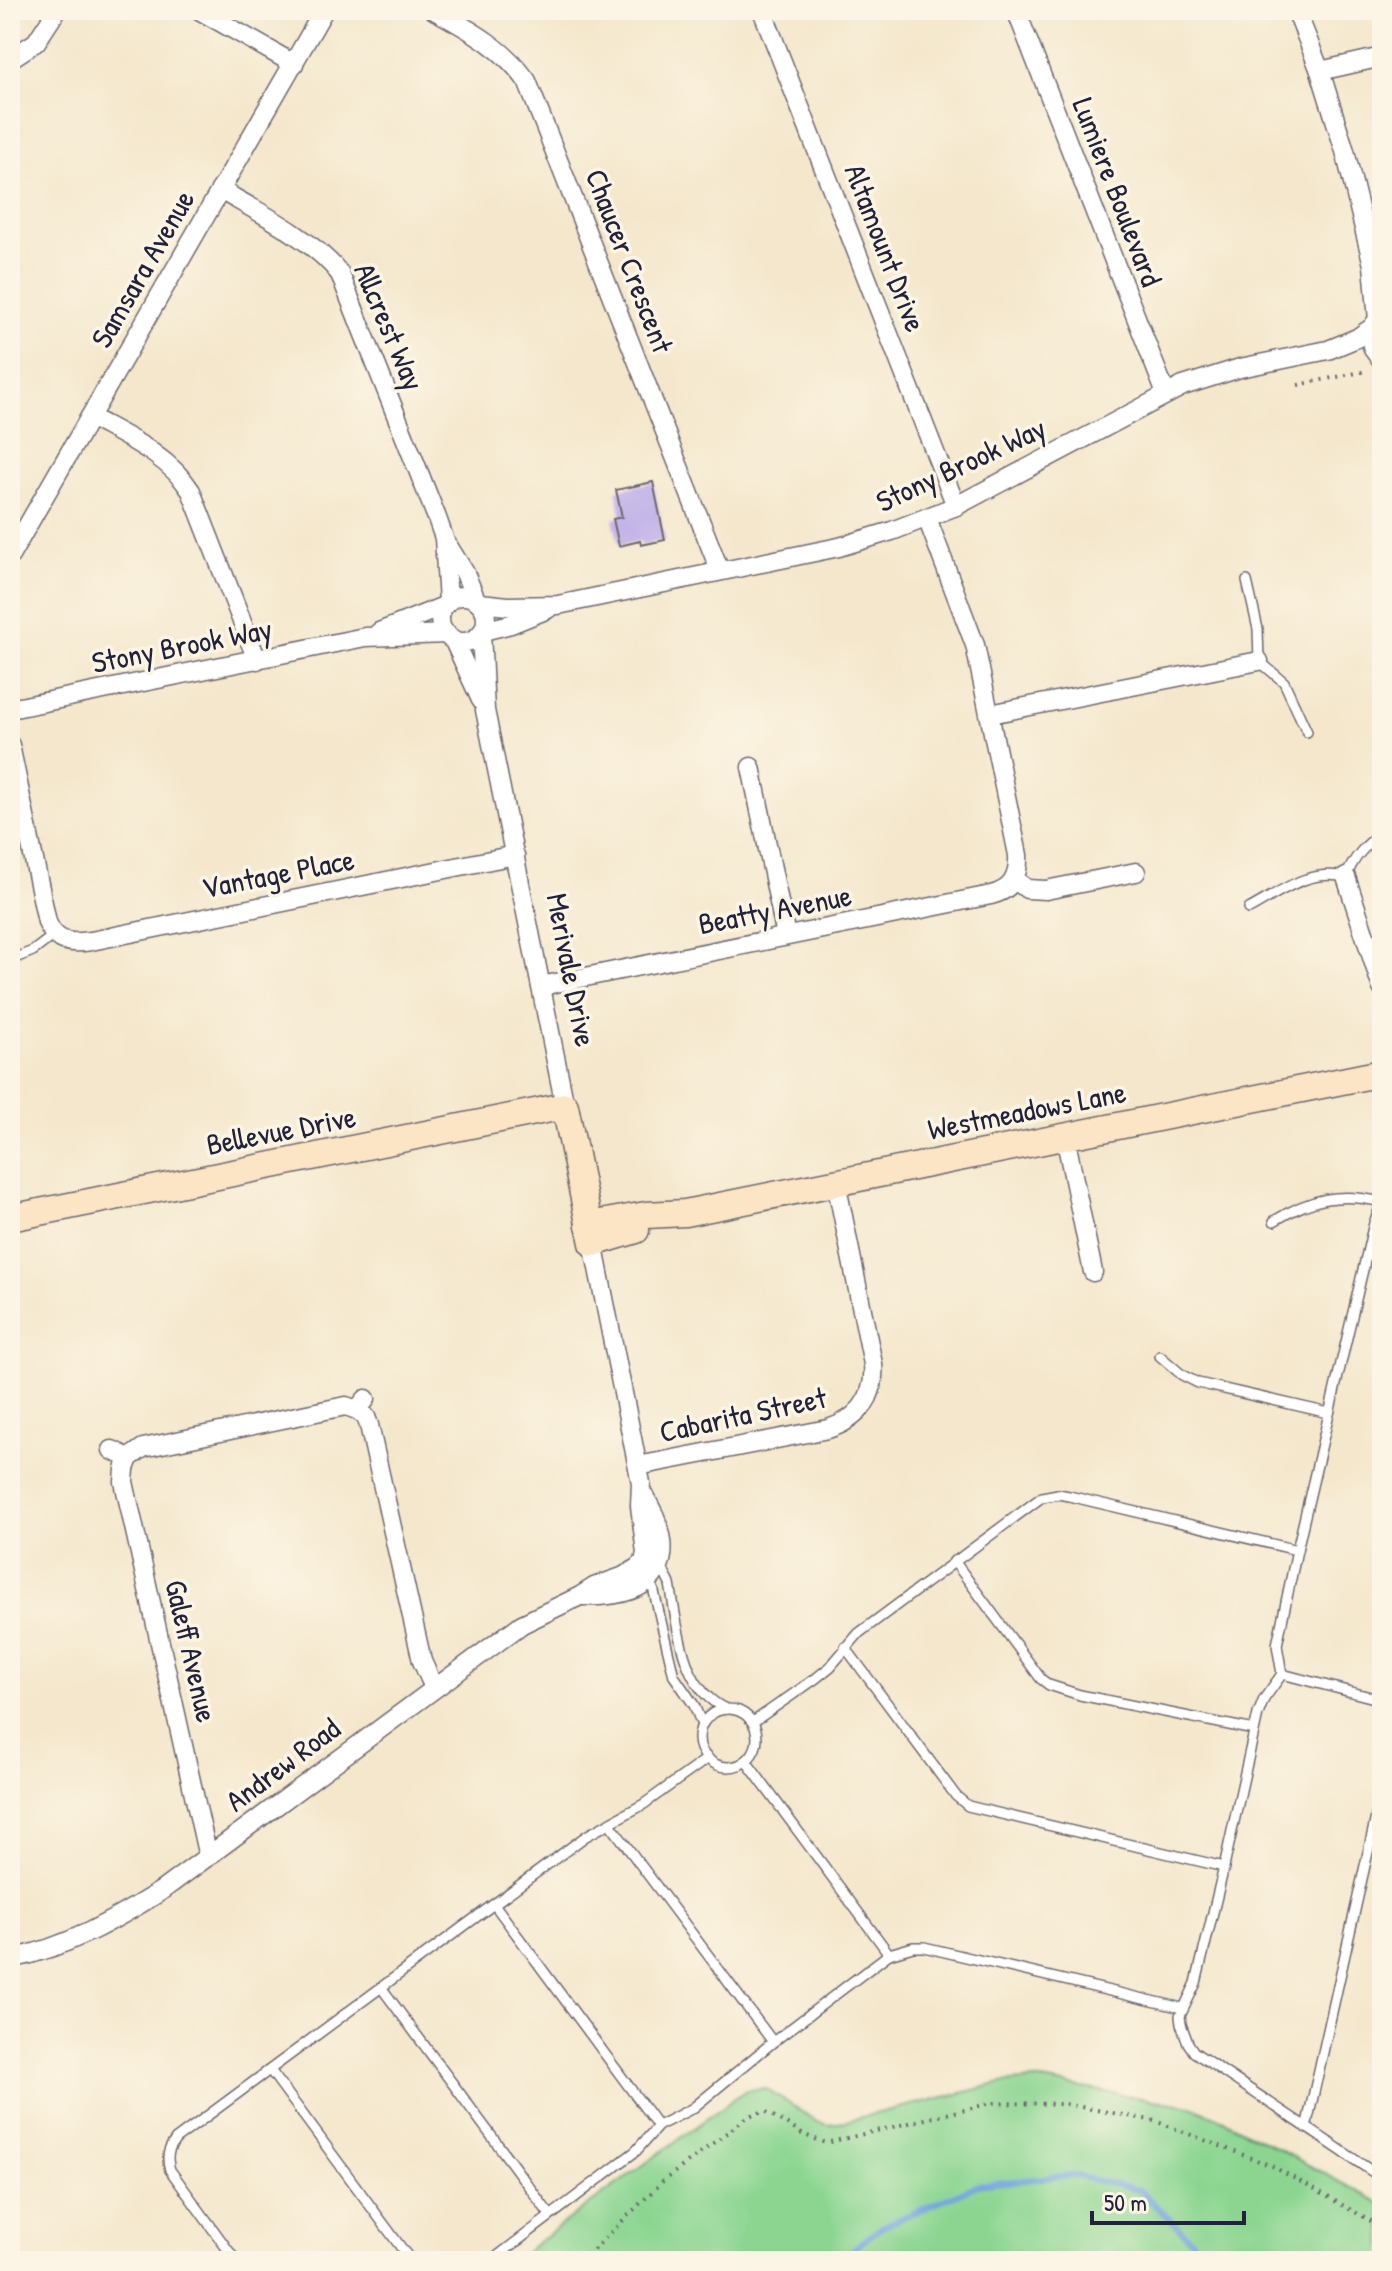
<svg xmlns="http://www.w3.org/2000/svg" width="1392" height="2271" font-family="'Patrick Hand',sans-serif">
  <rect width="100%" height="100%" fill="#fcf5e5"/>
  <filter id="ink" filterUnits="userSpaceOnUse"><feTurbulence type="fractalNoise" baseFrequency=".0125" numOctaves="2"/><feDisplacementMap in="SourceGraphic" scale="16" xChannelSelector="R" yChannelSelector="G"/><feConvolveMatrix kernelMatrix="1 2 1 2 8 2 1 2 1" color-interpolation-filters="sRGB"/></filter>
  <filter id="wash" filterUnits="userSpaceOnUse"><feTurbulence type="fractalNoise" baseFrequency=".006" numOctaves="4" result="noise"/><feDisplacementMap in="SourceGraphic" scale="32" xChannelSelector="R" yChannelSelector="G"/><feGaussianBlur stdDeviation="1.8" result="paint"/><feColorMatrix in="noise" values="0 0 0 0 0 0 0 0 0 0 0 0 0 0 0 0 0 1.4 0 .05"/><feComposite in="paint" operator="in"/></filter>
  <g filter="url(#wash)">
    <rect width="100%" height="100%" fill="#f4e7cc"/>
    <!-- green -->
    <polygon fill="#8bd591" stroke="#567c66" stroke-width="2" points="1035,2080 1190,2106 1218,2117 1382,2204 1382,2261 512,2261 746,2090 766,2089 818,2122 829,2125 1002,2083"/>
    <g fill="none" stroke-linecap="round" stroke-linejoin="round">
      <!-- stream -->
      <polyline stroke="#70a3dc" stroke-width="6" points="838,2261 883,2226 978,2185 1071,2175 1139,2190 1205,2253 1218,2261"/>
    </g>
    <g id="blocks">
      <!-- building -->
      <polygon fill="#b5a6e9" points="653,482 665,540 641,545 640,541 619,546 613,519 622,517 616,490"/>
    </g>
  </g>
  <g filter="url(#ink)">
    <use href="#blocks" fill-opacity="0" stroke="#6c676e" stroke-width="2"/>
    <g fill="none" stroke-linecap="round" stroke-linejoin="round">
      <defs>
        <g id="lane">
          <polyline points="1247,581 1258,629 1259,661 1284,682 1307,732"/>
          <path d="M1249,909C1282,891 1307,869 1346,877C1354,857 1365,845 1382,833"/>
          <polyline points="10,960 33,951 54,935"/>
          <path d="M1274,1221C1311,1198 1340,1192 1382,1202"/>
          <polyline points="1160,1356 1182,1375 1198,1383 1329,1413"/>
          <polyline points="1297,1550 1374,1223 1382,1203"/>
          <polyline points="954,1561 1041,1679 1049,1685 1080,1695 1254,1730"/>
          <path d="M658,1567L664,1572L670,1584C678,1627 681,1689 726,1709"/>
          <polyline points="650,1575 674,1676 694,1705 702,1725"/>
          <polyline points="845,1647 956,1796 968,1806 1224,1867"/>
          <polyline points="1282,1674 1382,1700"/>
          <circle cx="728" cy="1738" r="29"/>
          <polyline points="753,1722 815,1679 830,1667 859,1633 1042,1497 1058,1494 1069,1496 1297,1550 1277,1645 1282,1674 1264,1699 1258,1714 1224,1867 1196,1983 1180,2016 1181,2024 1188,2043 1194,2052 1382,2178"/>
          <polyline points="746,1761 889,1954 913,1947 924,1947 1182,2008"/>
          <polyline points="610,1824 773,2042"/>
          <polyline points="494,1904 658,2126"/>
          <polyline points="381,1987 550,2215"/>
          <polyline points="270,2070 411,2261"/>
          <polyline points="1306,2128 1382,1790"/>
          <path d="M236,2261L170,2170C166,2157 168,2149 176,2139L586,1836L644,1804L708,1758"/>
          <polyline points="491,2261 636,2151 658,2126 693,2108 773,2042 889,1954"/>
        </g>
        <g id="street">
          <polyline points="199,10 294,64"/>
          <path d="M434,10C470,30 503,47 527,81L720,571"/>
          <polyline points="762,10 956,506"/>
          <polyline points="1016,10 1166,394"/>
          <polyline points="1296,10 1320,71 1345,151 1373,265 1378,320"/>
          <polyline points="10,59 36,42 57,10"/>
          <polyline points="1320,71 1382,57"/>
          <path d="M220,190C259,212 313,239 340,274L437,518L444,538L448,602"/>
          <path d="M1375,323C1368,337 1370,349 1382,360"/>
          <path d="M90,417C126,437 168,455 191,491L257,660"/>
          <polyline points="447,544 465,573 476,600"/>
          <polyline points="10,556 324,10"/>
          <circle cx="463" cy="619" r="23"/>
          <polyline points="480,603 508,606 558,605 839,547 892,531 956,506 1183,386 1240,368 1328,350 1357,338 1374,326"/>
          <polyline points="483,631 511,624 548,609"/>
          <polyline points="379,632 444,606"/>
          <polyline points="481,633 485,710 565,1106"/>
          <polyline points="453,639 481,700"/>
          <polyline points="10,709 365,637 447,634"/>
          <polyline points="990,714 1259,661"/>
          <path d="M10,745L47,922C55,943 71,944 91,941L515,855"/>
          <polyline points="751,767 786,936"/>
          <polyline points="1346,877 1382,988"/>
          <polyline points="1015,880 1027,889 1046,890 1136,872"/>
          <path d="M541,986L991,895C1012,890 1019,877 1018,855L975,645L927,518"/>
          <polyline points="1065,1136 1093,1272"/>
          <polyline points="357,1410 366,1417 369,1425 422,1661 434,1688"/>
          <polyline points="112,1450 129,1458 143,1448 331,1409 346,1406 357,1410 366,1399"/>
          <polyline points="129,1458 125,1469 124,1482 208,1857"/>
          <path d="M638,1466L828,1429C859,1419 876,1397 873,1364L836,1182"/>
          <path d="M584,1596C660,1599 684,1557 642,1493"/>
          <path d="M10,1959C66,1948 113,1921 161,1891L522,1624L580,1596L594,1587L622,1577L638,1568L644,1562L646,1553L640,1506L641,1483L593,1243"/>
        </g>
        <g id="secondary">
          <polyline points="10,1218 565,1106 593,1243 636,1230"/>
          <polyline points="589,1225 646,1215 685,1213 1382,1073"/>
        </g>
      </defs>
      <!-- lane casing -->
      <use href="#lane" stroke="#6c676e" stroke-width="12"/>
      <!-- street casing -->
      <use href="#street" stroke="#6c676e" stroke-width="21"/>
      <!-- secondary casing -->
      <use href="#secondary" stroke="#6c676e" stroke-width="29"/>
      <!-- path -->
      <g stroke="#6c676e" stroke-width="4" stroke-dasharray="2 6" stroke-linecap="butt">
        <polyline points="1298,385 1366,371"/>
        <polyline points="10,2218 17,2261"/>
        <polyline points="582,2261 663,2181 749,2116 765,2111 802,2134 826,2143 992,2103 1065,2104 1155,2121 1272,2166 1382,2227"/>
      </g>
      <!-- lane -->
      <use href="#lane" stroke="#fff" stroke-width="9"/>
      <!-- street -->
      <use href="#street" stroke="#fff" stroke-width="18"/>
      <!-- secondary -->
      <use href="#secondary" stroke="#fce5c4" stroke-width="26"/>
    </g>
  </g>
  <g text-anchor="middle" stroke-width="7" stroke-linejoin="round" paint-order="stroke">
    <!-- street labels -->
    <g font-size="30" fill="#22223b" stroke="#fcf5e5">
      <text transform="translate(1117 192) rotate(69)" y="10">Lumiere Boulevard</text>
      <text transform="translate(885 248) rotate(69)" y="10">Altamount Drive</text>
      <text transform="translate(629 261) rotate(69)" y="10">Chaucer Crescent</text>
      <text transform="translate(143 269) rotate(-60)" y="10">Samsara Avenue</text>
      <text transform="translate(389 327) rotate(67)" y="10">Allcrest Way</text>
      <text transform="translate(961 465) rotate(-25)" y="10">Stony Brook Way</text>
      <text transform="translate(182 646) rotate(-11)" y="10">Stony Brook Way</text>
      <text transform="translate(278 874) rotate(-11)" y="10">Vantage Place</text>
      <text transform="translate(775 910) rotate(-11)" y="10">Beatty Avenue</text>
      <text transform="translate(571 970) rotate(79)" y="10">Merivale Drive</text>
      <text transform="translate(1027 1111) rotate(-11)" y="10">Westmeadows Lane</text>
      <text transform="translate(281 1131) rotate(-11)" y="10">Bellevue Drive</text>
      <text transform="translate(743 1415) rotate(-12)" y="10">Cabarita Street</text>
      <text transform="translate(191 1651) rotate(77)" y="10">Galeff Avenue</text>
      <text transform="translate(283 1765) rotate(-37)" y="10">Andrew Road</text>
    </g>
  </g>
  <!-- margin -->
  <rect width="1392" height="2271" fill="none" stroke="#fcf5e5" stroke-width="40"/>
  <!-- scale -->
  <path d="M1092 2211v12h152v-12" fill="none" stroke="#22223b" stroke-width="4"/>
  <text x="1104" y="2211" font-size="24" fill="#22223b" stroke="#fcf5e5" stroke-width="6" paint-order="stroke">50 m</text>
</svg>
